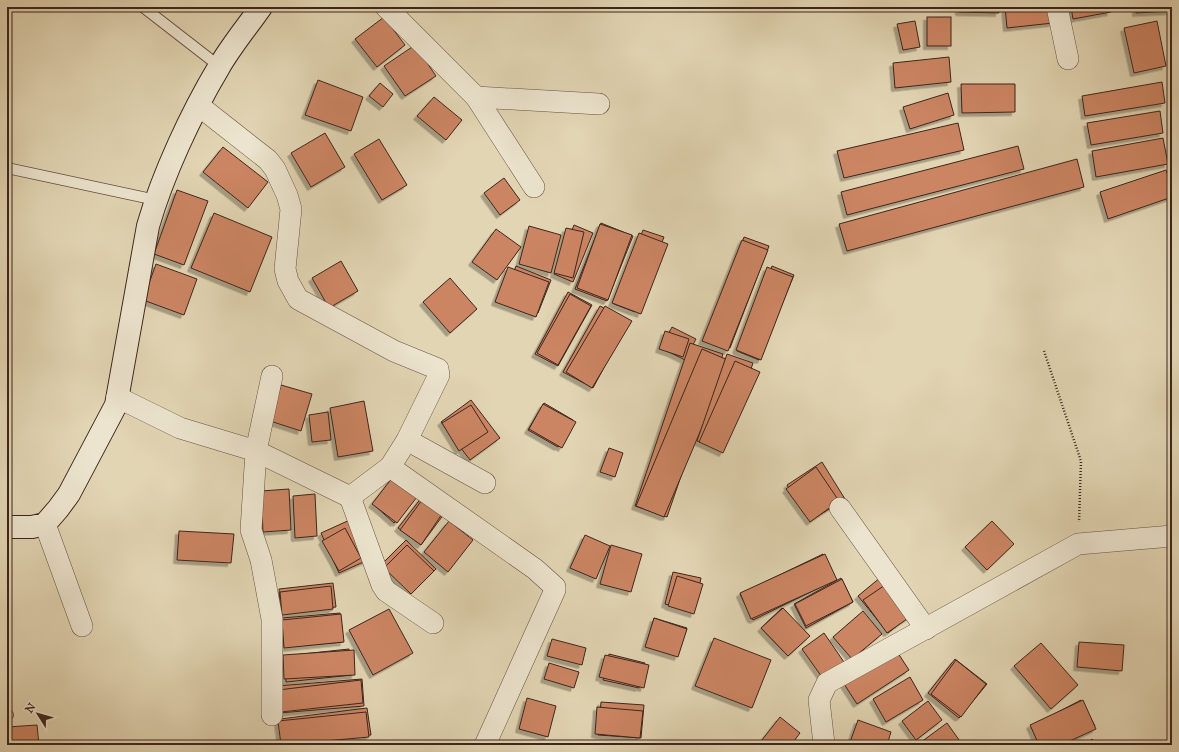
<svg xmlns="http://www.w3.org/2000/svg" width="1179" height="752" font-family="'IM FELL Great Primer',serif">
  <defs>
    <filter id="shadow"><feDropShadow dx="-3.5" dy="3.5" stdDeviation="0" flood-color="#0004"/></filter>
  </defs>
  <rect width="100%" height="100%" fill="#e2d5b3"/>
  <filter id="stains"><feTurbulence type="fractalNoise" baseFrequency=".005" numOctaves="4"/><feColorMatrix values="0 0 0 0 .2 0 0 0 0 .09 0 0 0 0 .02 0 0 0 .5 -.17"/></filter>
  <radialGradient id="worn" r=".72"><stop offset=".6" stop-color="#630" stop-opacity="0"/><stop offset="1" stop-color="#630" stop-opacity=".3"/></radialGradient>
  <!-- building -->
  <g fill="#cc8564" stroke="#3c251d" filter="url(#shadow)">
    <polygon points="959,7 999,7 999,13 959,12"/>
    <polygon points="1005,7 1052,7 1053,23 1007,28"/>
    <polygon points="1071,7 1110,7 1111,12 1073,19"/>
    <polygon points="1136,7 1169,7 1170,11 1136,13"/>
    <polygon points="384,17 405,45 377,67 355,39"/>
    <rect x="927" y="17" width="24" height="29"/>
    <polygon points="915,21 920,47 903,50 897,24"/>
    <polygon points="1157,21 1166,66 1134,73 1124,28"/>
    <polygon points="415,45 436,76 405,96 384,66"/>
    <polygon points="949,57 951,82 895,88 893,63"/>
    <polygon points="318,80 363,97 351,131 305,115"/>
    <polygon points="1162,82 1165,103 1085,116 1082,96"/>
    <polygon points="380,83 393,94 383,107 369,96"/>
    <polygon points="961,84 1015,84 1015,112 962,113"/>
    <polygon points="948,93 954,115 910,129 903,107"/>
    <polygon points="434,97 462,120 446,140 417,116"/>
    <polygon points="1160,111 1163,133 1091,145 1087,123"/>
    <polygon points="958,123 964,150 844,178 837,151"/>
    <polygon points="325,133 345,167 311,187 291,153"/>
    <polygon points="1163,138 1168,164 1096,177 1092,151"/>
    <polygon points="379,139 407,185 382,200 354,154"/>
    <polygon points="1018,146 1024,169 847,215 841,192"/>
    <polygon points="223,147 268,182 248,208 203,172"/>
    <polygon points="1077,159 1084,187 847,251 839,224"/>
    <polygon points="1166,170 1172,188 1172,197 1108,219 1100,192"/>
    <polygon points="504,178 520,200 500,215 484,193"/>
    <polygon points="177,190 208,201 184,265 154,254"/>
    <polygon points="214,213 272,237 250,292 191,268"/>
    <polygon points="601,223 633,236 607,301 575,289"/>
    <polygon points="600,224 632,235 608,300 577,288"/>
    <polygon points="574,225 593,233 573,282 554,274"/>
    <polygon points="529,226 561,235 551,273 519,264"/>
    <polygon points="566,228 584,232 573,278 554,273"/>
    <polygon points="496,229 521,247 497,280 472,262"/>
    <polygon points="643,230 664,237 635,312 614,304"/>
    <polygon points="639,233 668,244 641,314 612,303"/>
    <polygon points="744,237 769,246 730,348 706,339"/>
    <polygon points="742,240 768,250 728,351 702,341"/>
    <polygon points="341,261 358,291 329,308 312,278"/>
    <polygon points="156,264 197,279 184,315 143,300"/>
    <polygon points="516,266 551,280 538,313 503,299"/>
    <polygon points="772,266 794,275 759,360 737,351"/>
    <polygon points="508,267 549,282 536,317 495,302"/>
    <polygon points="767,267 793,277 761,360 736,350"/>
    <polygon points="450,278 477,309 450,333 423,302"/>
    <polygon points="568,292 592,305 558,366 535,354"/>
    <polygon points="570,294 591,306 558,365 537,353"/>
    <polygon points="600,306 629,321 593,388 563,372"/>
    <polygon points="605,306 632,321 592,388 566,372"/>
    <polygon points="672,327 696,339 685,360 661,348"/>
    <polygon points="665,331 689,339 683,357 659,349"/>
    <polygon points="690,343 723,354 667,517 635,506"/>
    <polygon points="702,349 730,361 664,517 636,506"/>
    <polygon points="727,354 753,363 724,450 697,441"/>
    <polygon points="735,361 760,372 723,453 699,442"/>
    <polygon points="281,385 312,394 301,431 270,421"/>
    <polygon points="471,400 500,438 470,460 441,422"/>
    <polygon points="364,401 373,451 338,457 330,408"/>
    <polygon points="544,403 573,420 558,447 528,430"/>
    <polygon points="543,404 576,422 562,448 529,429"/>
    <polygon points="471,405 488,432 459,451 442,423"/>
    <polygon points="328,412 331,440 312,442 309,415"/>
    <polygon points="609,448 623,453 615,477 600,472"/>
    <polygon points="822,462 845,499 810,521 787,485"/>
    <polygon points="816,467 839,501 810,522 786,489"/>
    <polygon points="397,476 418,494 394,523 373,504"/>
    <polygon points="392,478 417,497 397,523 372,504"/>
    <polygon points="289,489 291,530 263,532 261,491"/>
    <polygon points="315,494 317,536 295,538 293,496"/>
    <polygon points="422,497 444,514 421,545 398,528"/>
    <polygon points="422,500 442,514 421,545 400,530"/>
    <polygon points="352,519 370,559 339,573 321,533"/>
    <polygon points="449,521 473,540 448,572 424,552"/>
    <polygon points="992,521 1014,544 987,570 965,547"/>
    <polygon points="345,528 361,558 339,571 322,541"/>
    <polygon points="179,531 234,534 231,563 177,560"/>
    <polygon points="585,535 610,546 596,579 570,568"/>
    <polygon points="406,540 436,569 412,593 382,564"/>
    <polygon points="407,545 434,571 411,594 384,568"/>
    <polygon points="611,545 642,554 631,592 600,584"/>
    <polygon points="823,554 835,580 753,620 740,594"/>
    <polygon points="825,554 837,580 751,619 740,593"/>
    <polygon points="673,572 701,578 694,611 665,604"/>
    <polygon points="677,576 703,584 694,614 668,606"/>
    <polygon points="881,577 911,614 888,633 858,596"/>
    <polygon points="841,578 853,602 806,628 794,604"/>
    <polygon points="842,579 853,602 806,626 795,604"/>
    <polygon points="891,581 914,614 887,633 863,600"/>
    <polygon points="333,583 336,607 281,613 279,589"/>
    <polygon points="331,586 333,609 282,615 280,592"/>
    <polygon points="782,608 809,636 788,656 761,628"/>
    <polygon points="783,608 810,636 788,656 761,628"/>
    <polygon points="389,609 413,653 373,675 349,630"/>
    <polygon points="863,611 882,634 852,659 833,637"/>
    <polygon points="340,613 343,642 284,647 282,618"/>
    <polygon points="341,614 344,642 284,648 282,620"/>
    <polygon points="654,618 687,628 678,655 646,645"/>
    <polygon points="654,618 687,629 678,657 645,647"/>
    <polygon points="824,633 846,665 824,680 802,649"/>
    <polygon points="714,638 771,660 752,708 695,686"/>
    <polygon points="552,639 586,648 582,665 547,656"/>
    <polygon points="1079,642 1124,645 1122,671 1077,667"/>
    <polygon points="1041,643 1078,685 1051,709 1014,666"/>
    <polygon points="349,649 352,675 286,682 284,656"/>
    <polygon points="354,650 355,675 284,679 283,655"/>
    <polygon points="896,650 909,670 857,704 844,684"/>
    <polygon points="609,654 645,663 639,688 603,680"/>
    <polygon points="605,655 649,665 644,688 599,677"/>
    <polygon points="955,659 987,684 959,718 928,693"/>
    <polygon points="956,660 986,684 961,717 931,694"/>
    <polygon points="549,663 579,672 574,688 544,679"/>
    <polygon points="910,677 923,700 886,722 873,699"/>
    <polygon points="362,679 364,706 279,713 277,686"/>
    <polygon points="361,680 363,703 281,712 278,690"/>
    <polygon points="527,698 556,706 548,737 519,729"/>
    <polygon points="1081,700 1095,726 1058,745 1040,745 1031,726"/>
    <polygon points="1083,700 1096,729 1061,745 1039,745 1030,725"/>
    <polygon points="928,701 942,720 916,740 902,721"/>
    <polygon points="601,702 644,705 641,738 598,735"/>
    <polygon points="597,707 643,711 640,738 595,734"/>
    <polygon points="367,708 371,735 283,745 280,719"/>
    <polygon points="366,712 369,737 281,745 278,721"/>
    <polygon points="780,717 800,733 791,745 758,745"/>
    <polygon points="858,720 891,732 887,745 849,745"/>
    <polygon points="947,723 962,744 960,745 917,745"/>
    <polygon points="37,725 39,745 7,745 7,727"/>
    <polygon points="1092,739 1097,745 1085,745"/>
  </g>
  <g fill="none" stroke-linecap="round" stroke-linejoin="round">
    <defs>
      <g id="lane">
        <polyline points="143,7 219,66"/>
        <polyline points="7,168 156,200"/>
        <polyline points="7,715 8,715"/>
      </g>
      <g id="street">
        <polyline points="386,7 476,97 534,187"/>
        <polyline points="1057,7 1068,59"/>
        <polyline points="476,97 599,104"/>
        <polyline points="198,105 268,160 275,169 287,195 291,209 285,269 288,281 298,299 394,351 438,369 439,375 407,440 390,467 350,497 256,451 272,376"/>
        <polyline points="117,397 180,428 256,451 251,530 261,560 272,619 272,715"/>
        <polyline points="407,440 485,483"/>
        <polyline points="390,467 535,569 555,587 555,590 485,745"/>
        <polyline points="350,497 382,585 386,591 433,623"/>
        <polyline points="840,508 926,629"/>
        <polyline points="45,524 82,626"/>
        <polyline points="824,744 819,700 827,683 1078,544 1172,536"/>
      </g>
      <path id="secondary" d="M7,527H32L45,524L58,509L69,494L116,405L148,226C163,174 191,114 219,67C231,46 247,27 261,7"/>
    </defs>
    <!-- lane casing -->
    <use href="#lane" stroke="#665142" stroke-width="12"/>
    <!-- street casing -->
    <use href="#street" stroke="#665142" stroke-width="22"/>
    <!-- secondary casing -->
    <use href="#secondary" stroke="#3c251d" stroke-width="24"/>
    <!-- path -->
    <polyline stroke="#3c251d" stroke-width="2.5" stroke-dasharray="1 2" stroke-linecap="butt" points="1044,351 1081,461 1079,522"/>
    <!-- lane -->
    <use href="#lane" stroke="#ece4ce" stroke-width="10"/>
    <!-- street -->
    <use href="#street" stroke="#ece4ce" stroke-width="21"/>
    <!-- secondary -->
    <use href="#secondary" stroke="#ece4ce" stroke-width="22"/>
  </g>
  <!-- margin -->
  <rect width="1179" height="752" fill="none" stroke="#e2d5b3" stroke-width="24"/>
  <rect x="8" y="8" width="1163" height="736" fill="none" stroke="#3c251d" stroke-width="2"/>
  <rect x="12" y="12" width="1155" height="728" fill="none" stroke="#3c251d"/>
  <!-- north arrow -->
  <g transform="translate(38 714) rotate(307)" stroke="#ece4ce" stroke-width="3" paint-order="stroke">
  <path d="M0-3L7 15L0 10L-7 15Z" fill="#3c251d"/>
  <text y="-6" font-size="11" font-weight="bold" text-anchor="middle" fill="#3c251d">N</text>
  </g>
  <rect width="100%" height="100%" filter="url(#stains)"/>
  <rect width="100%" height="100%" fill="url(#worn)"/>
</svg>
